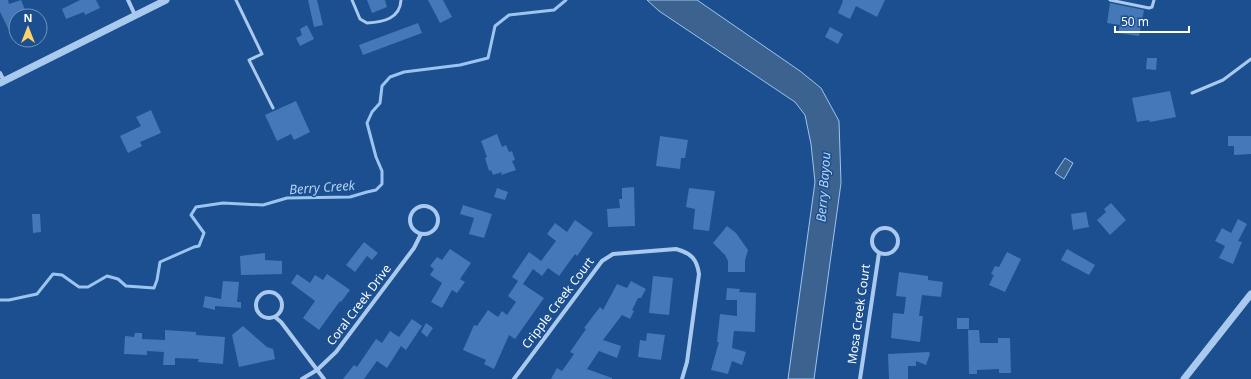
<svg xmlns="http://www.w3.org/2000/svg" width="1251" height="379" font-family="'Noto Sans',sans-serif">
  <rect width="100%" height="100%" fill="#1b4f8f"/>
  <!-- water -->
  <g fill="#3c6290" stroke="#9cc4f0">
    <polygon points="647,0 697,0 800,71 821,88 839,121 841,183 814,379 788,379 815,182 811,144 805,115 795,102 659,11"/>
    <polygon points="1065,158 1073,163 1064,179 1055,173"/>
  </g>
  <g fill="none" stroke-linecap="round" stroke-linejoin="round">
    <!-- stream -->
    <polyline stroke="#9cc4f0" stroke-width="3" points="0,300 9,300 37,294 53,274 62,275 79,287 88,287 107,276 118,279 126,286 154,288 157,280 160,262 194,247 199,246 204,233 191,215 196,207 223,203 263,205 287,198 350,197 367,192 376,190 382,184 382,171 376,157 367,123 372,112 380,103 382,86 390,77 404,72 460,65 488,58 495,26 509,15 554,10 566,0"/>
  </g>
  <!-- building -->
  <g fill="#4478b7">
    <polygon points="0,0 8,0 9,4 21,0 26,12 16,16 16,44 0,12"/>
    <polygon points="80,0 96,0 100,8 85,15 84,12 66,19 62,9"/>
    <polygon points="308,0 317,0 323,25 314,27"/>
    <polygon points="367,0 385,0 387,7 372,13"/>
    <polygon points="428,0 443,0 452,17 440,23"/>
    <polygon points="842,0 885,0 877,17 856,6 850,19 838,13 843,1"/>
    <polygon points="1110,3 1144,10 1139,36 1118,33 1120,25 1107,23"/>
    <polygon points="418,23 422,33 363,55 359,45"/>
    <polygon points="307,25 314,39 300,46 296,38 302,35 300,29"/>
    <polygon points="830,27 843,34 838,44 825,37"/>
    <polygon points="1147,58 1157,58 1156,70 1146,69"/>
    <polygon points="1170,91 1176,117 1150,122 1149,120 1137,122 1132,98"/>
    <polygon points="296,101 310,132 294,140 291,134 277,141 265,115"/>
    <polygon points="151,110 161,133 140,142 142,146 128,153 120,136 141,126 136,117"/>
    <polygon points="497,134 502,147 506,145 509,152 512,151 515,160 512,161 516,170 501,175 502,172 493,175 491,170 489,171 485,158 487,157 481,141"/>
    <polygon points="660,136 688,140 685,158 681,158 680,169 656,166"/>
    <polygon points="1228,136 1251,136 1251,154 1234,155 1234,146 1228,146"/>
    <polygon points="634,187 635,226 608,227 607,209 620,208 619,199 622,199 622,188"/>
    <polygon points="497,188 508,192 505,200 494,197"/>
    <polygon points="689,188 715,191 709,231 693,229 695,209 686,207"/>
    <polygon points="1111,203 1126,220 1110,235 1097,220 1106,212 1104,209"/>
    <polygon points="463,205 492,214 484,238 469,234 474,218 460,214"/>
    <polygon points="1086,212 1089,227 1073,230 1071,214"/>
    <polygon points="32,214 40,214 41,232 33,233"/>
    <polygon points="1238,219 1247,224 1238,241 1242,242 1233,264 1219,258 1225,246 1215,241 1222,228 1231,233"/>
    <polygon points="575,220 593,233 577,256 575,254 559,276 548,268 542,276 533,269 523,284 544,298 515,339 509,335 494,369 484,364 486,360 463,350 474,325 477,326 488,310 498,317 502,311 507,315 516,302 508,296 518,281 512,277 529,252 541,261 556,241 547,234 555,223 567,232"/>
    <polygon points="727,226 736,233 748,250 745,260 745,272 728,272 728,261 725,255 713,243"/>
    <polygon points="364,242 378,253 372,260 367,256 355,272 346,265"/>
    <polygon points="450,249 471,263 460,279 465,282 457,293 452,290 442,308 431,302 442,283 430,275 434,269 430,266 437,257 442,260"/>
    <polygon points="1067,249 1095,265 1089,275 1061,260"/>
    <polygon points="1007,252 1021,259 1005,292 989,285 994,275 991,274 995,266 999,267"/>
    <polygon points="265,253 265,260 282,261 282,274 241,275 240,256"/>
    <polygon points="899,272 928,276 928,280 943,282 941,297 922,295 919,316 923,316 920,342 891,338 893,313 904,314 906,297 896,296"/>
    <polygon points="297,274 310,283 315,275 323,280 327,274 350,290 341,302 340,301 319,330 303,318 315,301 291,283"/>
    <polygon points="653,276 673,278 669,315 649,313"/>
    <polygon points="223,281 239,282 237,302 241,302 241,308 215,306 215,310 203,307 205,296 221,299"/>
    <polygon points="631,281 646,289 641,298 638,298 632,310 634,311 630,319 622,315 603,340 621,346 617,358 599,351 587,369 612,378 612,379 551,379 557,368 562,371 574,354 570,352 586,329 584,328 600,307 603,310 617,284 627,288"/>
    <polygon points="727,288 740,289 739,292 756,293 755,332 734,331 732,348 746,352 742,365 732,361 728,374 711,370 719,342 717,342 720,314 737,316 737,300 726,300"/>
    <rect x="957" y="318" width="12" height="11"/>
    <polygon points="412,319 422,326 406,350 401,346 387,368 377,361 364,379 343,379 354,365 357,367 376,339 382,343 390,331 399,337"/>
    <polygon points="426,323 433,328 427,337 421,332"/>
    <polygon points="243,326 267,347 273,349 275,359 239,367 232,335"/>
    <polygon points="165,330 196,332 196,335 225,337 223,364 198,362 199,359 175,358 175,365 163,365 164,352 147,351 147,355 124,354 125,336 134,337 135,333 142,333 142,339 165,340"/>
    <polygon points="968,330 979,330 980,343 998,343 998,338 1010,338 1011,373 999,373 999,369 977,370 977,374 969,374"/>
    <polygon points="647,333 665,335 661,360 638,357 640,340 646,341"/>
    <polygon points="929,352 930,354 926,365 916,361 916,366 908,366 908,379 889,379 888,354"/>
  </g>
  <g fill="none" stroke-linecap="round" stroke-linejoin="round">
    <!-- service -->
    <g stroke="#a9c9ee" stroke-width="3">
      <polyline points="236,0 262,54 249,60 273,108"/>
      <path d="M352,0L360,19L367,23C383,22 400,19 401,0"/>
      <polyline points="1110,0 1149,8 1152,7 1154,0"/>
      <polyline points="1192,93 1223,80 1251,59"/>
    </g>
    <!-- minor -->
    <g stroke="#a9c9ee" stroke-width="4">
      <polyline points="128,0 135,15"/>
      <polyline points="0,73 4,81"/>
      <circle cx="424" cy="220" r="14"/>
      <circle cx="885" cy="241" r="13"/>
      <circle cx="269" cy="305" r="13"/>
      <polyline points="275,317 281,322 324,379"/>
      <polyline points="302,379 317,370 336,352 414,248 421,234"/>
      <path d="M514,379L602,261L613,254L676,249C691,253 697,259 699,274L687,362L682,379"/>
      <polyline points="860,379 879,253"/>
    </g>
    <!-- tertiary -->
    <g stroke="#a9c9ee" stroke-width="7">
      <polyline points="0,83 166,0"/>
      <polyline points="1184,379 1251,294"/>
    </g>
  </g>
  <g text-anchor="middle" stroke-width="3" stroke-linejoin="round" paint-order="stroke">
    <!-- street labels -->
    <g font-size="12" fill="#fff" stroke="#1b4f8f">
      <text transform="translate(558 303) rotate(-53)" y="4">Cripple Creek Court</text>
      <text transform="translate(359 305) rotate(-53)" y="4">Coral Creek Drive</text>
      <text transform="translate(859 314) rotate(-82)" y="4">Mosa Creek Court</text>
    </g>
    <!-- water labels -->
    <g font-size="13" font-style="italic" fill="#b5d3f5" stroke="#1b4f8f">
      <text transform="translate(322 187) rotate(-4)" y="5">Berry Creek</text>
      <text transform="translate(823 187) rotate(-86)" y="5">Berry Bayou</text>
    </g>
  </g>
  <!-- north arrow -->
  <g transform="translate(28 28)"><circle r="19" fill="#1b4f8f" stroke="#7695bc"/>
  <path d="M0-3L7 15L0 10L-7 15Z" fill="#ffd166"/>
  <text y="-6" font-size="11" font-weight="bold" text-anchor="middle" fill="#ffffff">N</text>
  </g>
  <!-- scale -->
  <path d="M1115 26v6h74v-6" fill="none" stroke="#ffffff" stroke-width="2"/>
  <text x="1121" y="26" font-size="12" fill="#ffffff" stroke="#1b4f8f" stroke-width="3" paint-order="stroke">50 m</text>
</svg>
